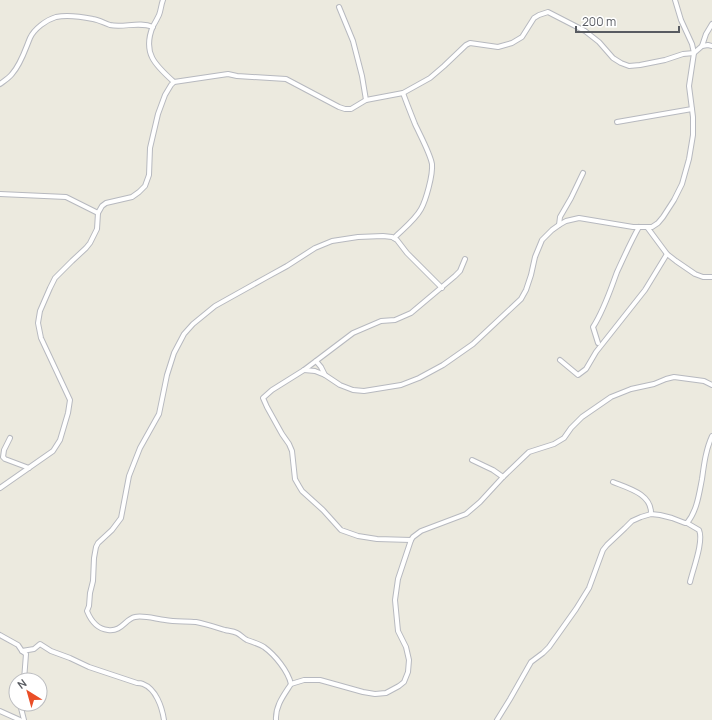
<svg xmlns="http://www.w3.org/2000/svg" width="712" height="720" font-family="Manrope,sans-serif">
  <rect width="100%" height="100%" fill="#eceadf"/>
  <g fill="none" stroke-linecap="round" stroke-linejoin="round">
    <defs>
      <g id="minor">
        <path d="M163,0C161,5 161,10 159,15C157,19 155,23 153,26C142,53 155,65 174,82"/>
        <polyline points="339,7 353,41 362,76 366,100"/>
        <polyline points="702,46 708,45 712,46"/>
        <path d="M0,84C4,81 9,78 12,74C21,64 25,50 30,38C34,29 46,20 56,17C66,15 83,17 93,19C99,20 104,23 110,25C124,28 139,21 153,27"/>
        <polyline points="617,122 692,109"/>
        <polyline points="0,194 66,197 98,213"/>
        <polyline points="559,225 560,217 571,198 583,173"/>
        <polyline points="647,227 652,227 658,223 663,217 674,200 682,184 689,159 693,135 693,117 689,86 694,53 692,44 681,20 675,0"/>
        <path d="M394,238C403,229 415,220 421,209C426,200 433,175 432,164C430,153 420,135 415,124C411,114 407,104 403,93"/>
        <path d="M598,343L593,327C604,310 610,291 617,272C624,257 631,241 639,227"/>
        <polyline points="560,360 578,375 586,369 596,352 645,290 667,254"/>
        <polyline points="316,361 321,367 325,375 340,385 353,390 364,391 401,385 419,378 443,365 473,344 521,299 526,290 531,275 535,257 542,240 552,230 559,225 566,221 579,218 633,227 647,227 667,254 676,261 695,274 703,277 712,277"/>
        <polyline points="304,370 315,371 325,375"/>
        <polyline points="10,438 4,450 3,457 5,459 29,468"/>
        <polyline points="472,460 493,470 503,477"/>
        <path d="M613,482C628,488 652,494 651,514"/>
        <polyline points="0,488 53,451 60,440 68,413 70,400 41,338 38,323 40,311 50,288 55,278 72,261 86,248 90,243 97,229 98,213 102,206 106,203 132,197 139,192 145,186 149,175 150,148 158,114 165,95 171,85 174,82 228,74 237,76 286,79 339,107 345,109 351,109 366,100 403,93 430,78 444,66 466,45 470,43 498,47 512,43 522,37 534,18 539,15 548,12 585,31 599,42 613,58 621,63 629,66 640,65 665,60 683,54 694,53 702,46 706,34 712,24"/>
        <path d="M687,523L699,530C704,541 693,569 690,582"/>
        <polyline points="411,540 377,539 358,536 341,530 323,510 302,491 299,486 295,479 292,451 289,444 282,434 267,407 263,398 272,390 304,370 353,333 381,321 395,320 411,313 455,276 460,271 465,259"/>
        <polyline points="0,635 18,645 22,651 26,654 24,680"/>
        <path d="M22,651L34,649L40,644L51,651L70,658L89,667L137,683C139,683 141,683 143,684C156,689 162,707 164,720"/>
        <path d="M291,684C288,671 275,655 264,647C259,644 253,642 247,640C243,638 241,635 237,633C233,631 229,631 225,630C215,627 206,624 196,622C186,621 175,622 165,620C156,619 143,615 135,617C125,619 122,632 108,630C98,629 91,621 87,611L89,606L90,593L93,581L94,558L96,547L98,543L112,530L121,518L129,476L140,448L159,414L167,375L174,353L184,334L193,324L215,306L267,277L287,266L315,248L332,241L358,237L383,236L392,237L397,240L407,253L442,288"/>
        <polyline points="20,704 24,720"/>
        <polyline points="0,711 20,720"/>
        <path d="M276,720C275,706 284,695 291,684L304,680H320L363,692L375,694L386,693L399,686L404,682L408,672L409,660L406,647L398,631L395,600L398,579L411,540L413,537L421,531L466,514L480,502L503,477L529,452L554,444L564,438L571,428L582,417L611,397L631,389L654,384L666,379L674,377L704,381L712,385"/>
        <path d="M497,720L510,699L531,662L543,653L549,647L576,609L589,588L600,558L603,550L607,545L625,528L632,521L641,517L651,514L660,515L672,518L685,523H687C697,511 699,494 702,479C704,464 706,449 712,436"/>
      </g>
    </defs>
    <!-- minor casing -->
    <use href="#minor" stroke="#b7b9bf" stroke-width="6"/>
    <!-- minor -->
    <use href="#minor" stroke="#fff" stroke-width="4"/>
  </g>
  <!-- north arrow -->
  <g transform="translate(28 692) rotate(323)"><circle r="19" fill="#ffffff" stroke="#bcbdc0"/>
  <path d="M0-3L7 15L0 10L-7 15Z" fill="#ea4e27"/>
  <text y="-6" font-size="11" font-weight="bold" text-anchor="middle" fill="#585b61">N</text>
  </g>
  <!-- scale -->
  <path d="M576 26v6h103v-6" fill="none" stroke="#585b61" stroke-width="2"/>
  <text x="582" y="26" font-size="12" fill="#585b61" stroke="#ffffff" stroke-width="3" paint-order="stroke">200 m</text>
</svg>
